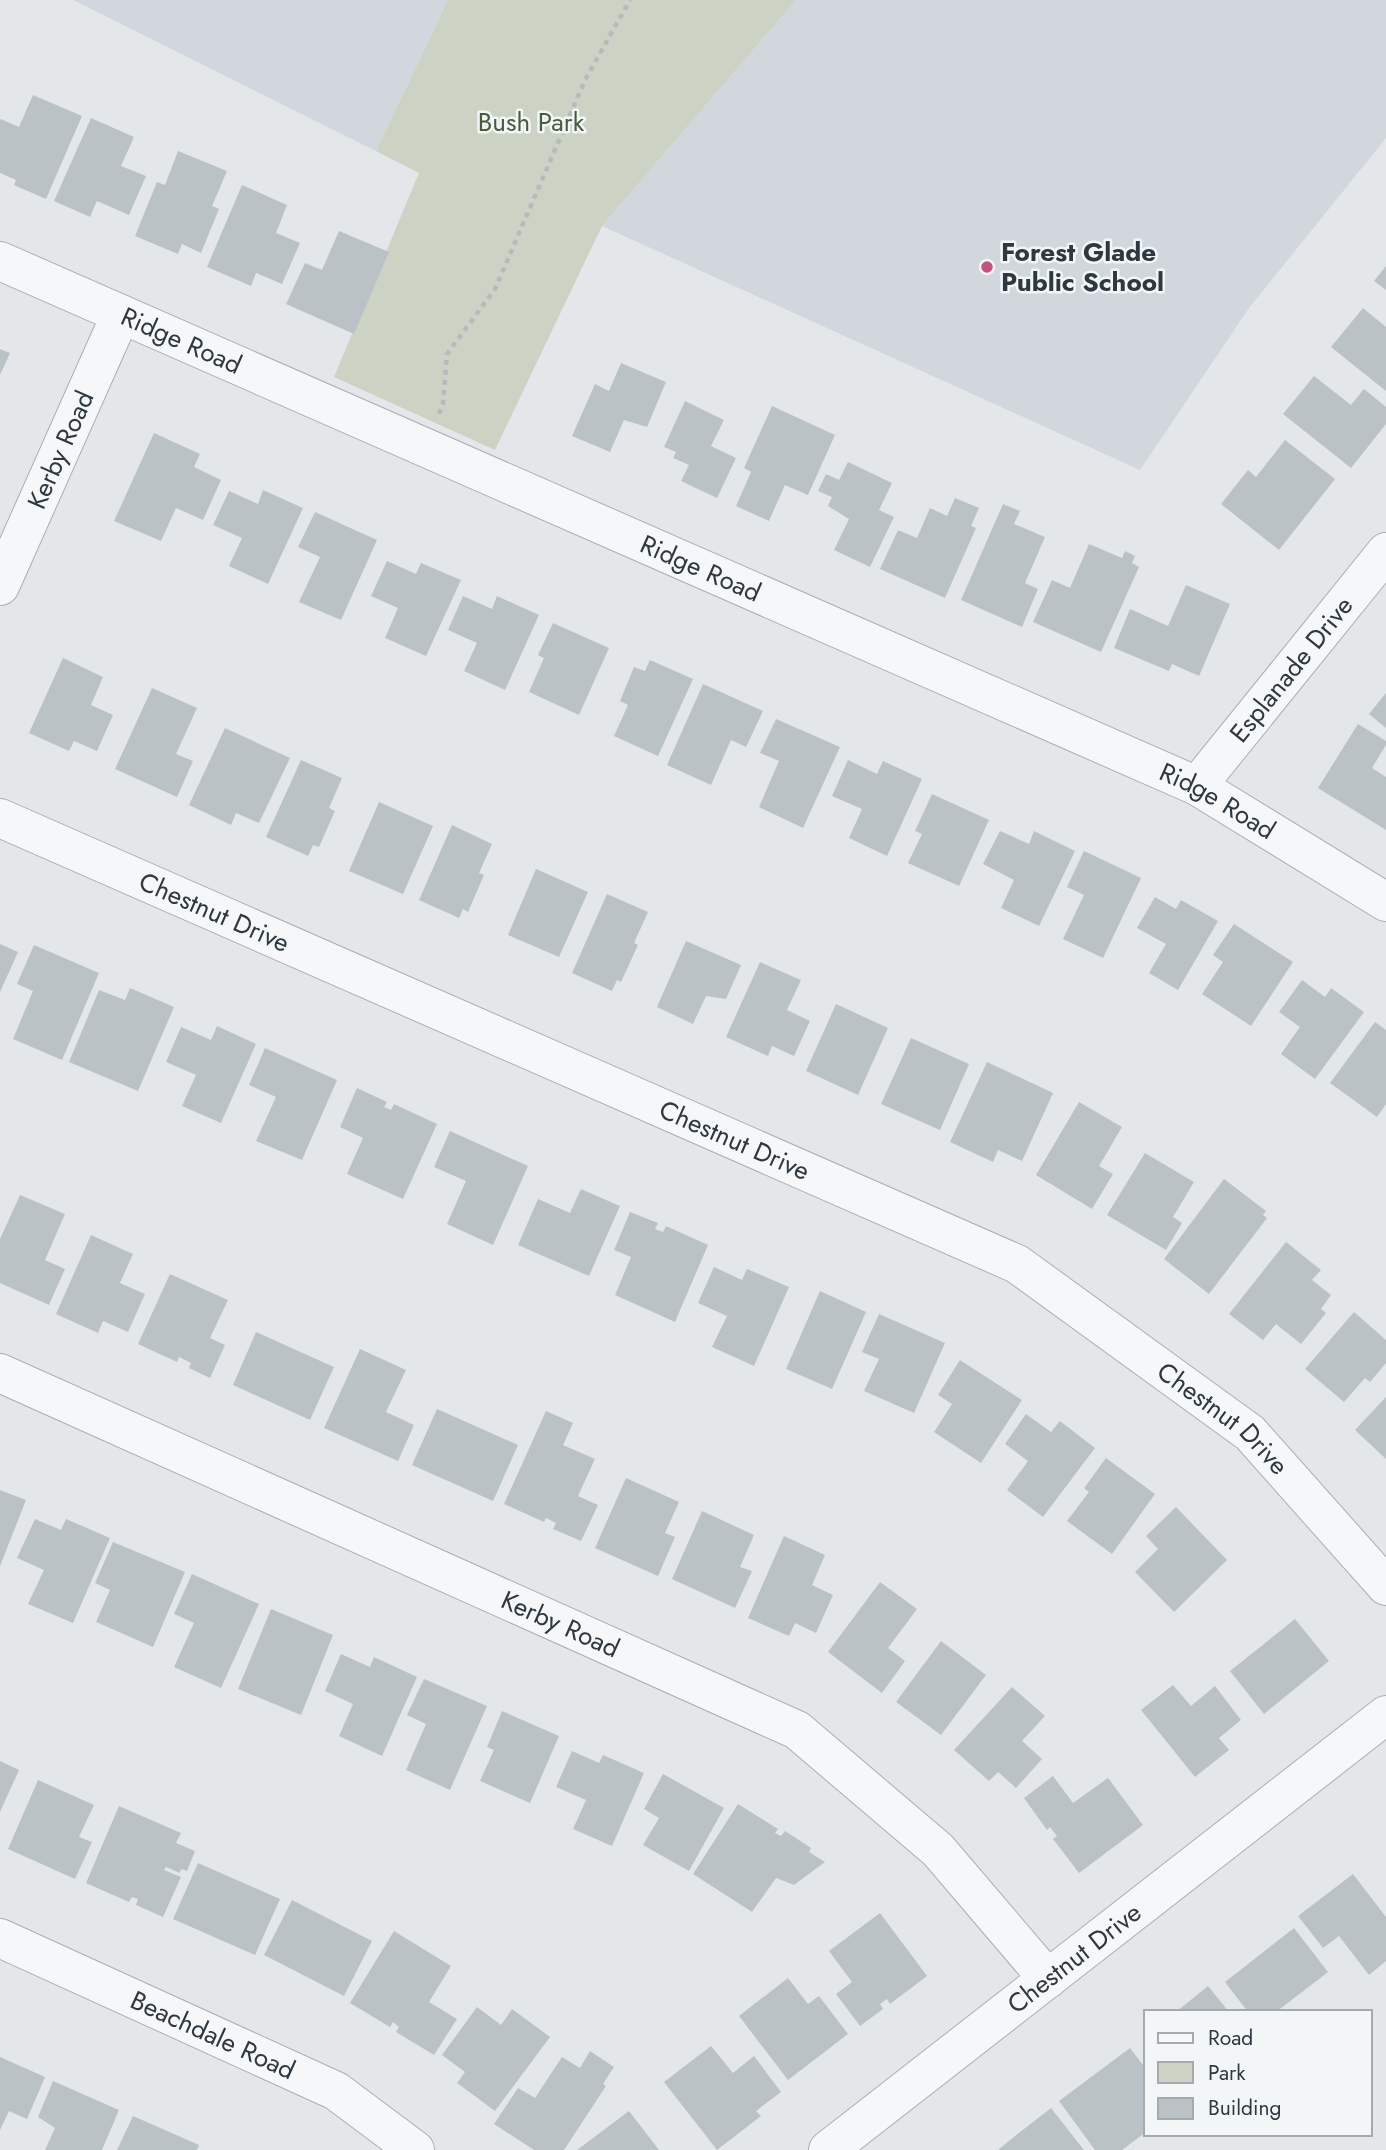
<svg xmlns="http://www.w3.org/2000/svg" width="1386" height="2150" font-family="Jost,sans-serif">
  <rect width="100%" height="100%" fill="#e3e7ea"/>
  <!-- built -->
  <g fill="#d1d7dc">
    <polygon points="73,0 448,0 376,151"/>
    <polygon points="796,0 1386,0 1386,138 1249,308 1140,470 602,226"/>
  </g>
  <!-- green -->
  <polygon fill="#ccd3c5" points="448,0 796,0 602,226 495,450 334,377 419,173 376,151"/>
  <!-- building -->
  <g fill="#bbc2c6">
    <polygon points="33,95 82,116 46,199 14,185 16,180 0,173 0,120 1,119 19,127"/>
    <polygon points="91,118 134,137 121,166 146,176 129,215 97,201 90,217 54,201"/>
    <polygon points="178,151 227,171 212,206 219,209 201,253 182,244 178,254 135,236 157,182 165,185"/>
    <polygon points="242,185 287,205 276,233 300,243 282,284 256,273 251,286 207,267"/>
    <polygon points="339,231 389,252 354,334 286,304 305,263 322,270"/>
    <polygon points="1386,266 1386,290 1374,281"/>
    <polygon points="1363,308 1386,327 1386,391 1331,347"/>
    <polygon points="0,349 10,353 0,375"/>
    <polygon points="621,363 666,382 647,427 624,420 610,452 572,436 595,384 609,391"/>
    <polygon points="1314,376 1351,405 1364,389 1386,407 1386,424 1351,468 1283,414"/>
    <polygon points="685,401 724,420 711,446 736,458 717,498 681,481 689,465 673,458 676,452 664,447"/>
    <polygon points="772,406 835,435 808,495 785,485 769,521 736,506 751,472 744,468"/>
    <polygon points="154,433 200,454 194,467 221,480 203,520 176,508 161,541 114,521"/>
    <polygon points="1285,440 1335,479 1279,550 1221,504 1248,470 1256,477"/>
    <polygon points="848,462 892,483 879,510 894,517 870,567 834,550 849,519 828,506 832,497 818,491 826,474 839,480"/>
    <polygon points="263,490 303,508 268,584 229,566 242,538 213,525 229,491 258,504"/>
    <polygon points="955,498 979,508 971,526 976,528 945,598 880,569 898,530 917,538 930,508 947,516"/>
    <polygon points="1003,504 1020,511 1014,524 1045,537 1025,583 1038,589 1022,627 961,600"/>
    <polygon points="315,512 377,540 341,620 299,602 320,557 298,547"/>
    <polygon points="1089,544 1122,558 1125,551 1135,556 1132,563 1139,567 1101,652 1033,622 1052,580 1070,588"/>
    <polygon points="387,561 416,574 421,563 461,580 426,656 385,638 398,608 371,596"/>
    <polygon points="1186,585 1230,604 1199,676 1172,664 1169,671 1114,648 1130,609 1168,626"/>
    <polygon points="463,596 492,609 497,596 539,615 505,690 464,671 477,643 448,630"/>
    <polygon points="553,623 609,648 579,715 529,692 544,658 538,655"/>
    <polygon points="63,658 103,677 91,705 113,715 97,751 74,741 69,751 29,733"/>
    <polygon points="650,660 693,679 658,756 614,736 628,705 620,701 634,667 645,671"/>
    <polygon points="703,684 763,711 746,747 731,740 711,785 667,765"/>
    <polygon points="152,688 197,708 176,754 193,761 177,797 115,769"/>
    <polygon points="1386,693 1386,728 1369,714"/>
    <polygon points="776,719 840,747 803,828 759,807 779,761 760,753"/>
    <polygon points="1358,724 1386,741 1386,745 1372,768 1386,777 1386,830 1318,788"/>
    <polygon points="225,728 290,758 259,823 236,813 231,825 189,805"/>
    <polygon points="301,760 342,778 329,808 335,811 319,847 313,845 308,856 266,837"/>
    <polygon points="848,760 877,774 883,761 922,779 887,856 849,838 862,809 832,796"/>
    <polygon points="932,794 989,820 959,886 908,863 922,834 915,831"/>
    <polygon points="379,802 433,826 403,894 349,871"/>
    <polygon points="452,825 492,844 479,873 484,875 468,912 463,909 459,918 419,900"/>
    <polygon points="1000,831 1029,844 1034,831 1075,851 1039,926 1001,908 1014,880 983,864"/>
    <polygon points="1084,851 1141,878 1103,958 1063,939 1084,895 1067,887"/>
    <polygon points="536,869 588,892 559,957 508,935"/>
    <polygon points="607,894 648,912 634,943 638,945 621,982 617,980 612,991 572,973"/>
    <polygon points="1155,897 1176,909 1181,900 1218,921 1178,990 1149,973 1166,944 1137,928"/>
    <polygon points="1234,924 1293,962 1251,1026 1202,994 1223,962 1213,955"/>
    <polygon points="686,941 741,965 726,999 706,996 693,1024 657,1007"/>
    <polygon points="0,944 18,952 0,992"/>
    <polygon points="34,945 99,973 62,1060 13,1039 33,991 17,984"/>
    <polygon points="760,962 801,980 787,1010 810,1021 794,1056 772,1046 768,1056 726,1037"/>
    <polygon points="1302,980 1325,997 1331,988 1364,1012 1315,1079 1281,1054 1300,1027 1279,1012"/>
    <polygon points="130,988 174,1007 138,1091 69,1062 99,990 125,1000"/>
    <polygon points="836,1004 888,1028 858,1095 806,1071"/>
    <polygon points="1375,1022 1386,1030 1386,1104 1377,1117 1330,1083"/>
    <polygon points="217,1026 256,1044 221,1123 182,1106 196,1075 166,1062 181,1027 211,1040"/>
    <polygon points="911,1038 969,1064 940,1130 881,1104"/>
    <polygon points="265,1048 337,1080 302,1160 256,1141 276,1097 249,1085"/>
    <polygon points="987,1062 1053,1093 1022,1161 998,1150 993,1162 950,1142"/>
    <polygon points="357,1088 387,1102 384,1107 391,1110 394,1104 437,1124 403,1199 347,1174 363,1138 340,1127"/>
    <polygon points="1079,1102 1122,1127 1099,1166 1113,1174 1092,1209 1036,1175"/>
    <polygon points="450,1131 528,1166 493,1245 447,1224 466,1181 434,1167"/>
    <polygon points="1145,1153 1194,1182 1173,1217 1182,1223 1166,1250 1107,1215"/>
    <polygon points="1224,1179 1266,1211 1263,1215 1267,1218 1209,1294 1164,1259"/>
    <polygon points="581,1189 620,1206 589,1276 518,1245 538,1199 570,1213"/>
    <polygon points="20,1195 65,1214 45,1260 65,1269 49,1305 0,1283 0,1239"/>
    <polygon points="630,1212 658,1223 655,1229 663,1232 666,1226 708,1245 675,1322 615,1295 631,1257 614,1250"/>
    <polygon points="91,1235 133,1254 120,1283 145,1294 128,1332 103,1321 98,1333 56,1314"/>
    <polygon points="1286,1242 1321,1270 1312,1280 1331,1295 1321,1309 1326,1313 1301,1344 1276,1324 1263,1340 1229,1314"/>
    <polygon points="714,1267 742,1280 747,1269 789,1287 754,1366 712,1347 727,1316 698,1303"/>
    <polygon points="170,1274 228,1300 210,1338 225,1345 210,1378 189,1368 191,1363 179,1357 177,1362 138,1344"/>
    <polygon points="820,1291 866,1312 832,1389 786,1369"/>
    <polygon points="1354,1312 1386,1340 1386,1363 1370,1382 1365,1378 1344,1402 1305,1369"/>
    <polygon points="879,1314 945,1343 914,1413 864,1391 879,1359 862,1352"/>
    <polygon points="256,1332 334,1367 310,1420 233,1385"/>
    <polygon points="360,1349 406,1370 386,1412 414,1425 398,1461 324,1428"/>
    <polygon points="960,1360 1022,1400 981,1463 934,1432 952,1404 938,1395"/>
    <polygon points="1386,1397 1386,1459 1355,1430"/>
    <polygon points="437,1409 518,1445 493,1501 412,1465"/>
    <polygon points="546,1411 573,1423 563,1445 595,1459 578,1496 598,1505 581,1541 553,1529 556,1523 546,1518 544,1522 504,1504"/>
    <polygon points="1026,1414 1051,1432 1060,1421 1095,1448 1043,1517 1007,1490 1028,1461 1005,1444"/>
    <polygon points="1106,1458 1155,1494 1112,1554 1067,1521 1089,1492 1084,1488"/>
    <polygon points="626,1478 679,1502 665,1533 675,1537 658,1576 595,1548"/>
    <polygon points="0,1490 26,1500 0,1566"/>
    <polygon points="1176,1507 1227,1560 1174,1612 1135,1572 1158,1549 1146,1536"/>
    <polygon points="702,1511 754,1535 740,1567 752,1571 735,1608 672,1579"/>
    <polygon points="35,1519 61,1530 66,1519 110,1538 73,1623 28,1604 44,1570 17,1558"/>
    <polygon points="784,1536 825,1555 812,1585 833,1595 816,1633 795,1623 789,1636 748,1618"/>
    <polygon points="113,1542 185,1572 153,1647 96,1622 110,1590 95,1583"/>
    <polygon points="192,1574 259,1604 221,1688 174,1667 194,1623 174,1614"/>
    <polygon points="880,1582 917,1609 888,1648 905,1661 882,1693 828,1652"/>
    <polygon points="271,1609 333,1635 301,1715 238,1689"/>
    <polygon points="1295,1619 1329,1661 1264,1714 1230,1671"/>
    <polygon points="941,1641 986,1675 941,1735 896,1702"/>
    <polygon points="341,1654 370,1667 374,1657 417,1677 382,1756 339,1736 353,1704 325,1691"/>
    <polygon points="424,1679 487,1706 450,1790 406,1770 426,1724 407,1715"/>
    <polygon points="1173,1685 1191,1706 1215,1686 1241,1720 1219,1738 1229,1750 1195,1777 1141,1710"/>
    <polygon points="1012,1687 1045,1716 1022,1741 1042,1759 1016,1788 998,1772 989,1781 954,1750"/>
    <polygon points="502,1711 559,1736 530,1803 480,1781 494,1750 487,1747"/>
    <polygon points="572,1751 599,1763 603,1755 644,1773 612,1846 573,1829 586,1800 556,1787"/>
    <polygon points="0,1761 19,1770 0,1812"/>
    <polygon points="663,1774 724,1808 689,1871 643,1845 659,1818 644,1809"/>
    <polygon points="1053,1776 1073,1803 1108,1778 1143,1825 1079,1873 1053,1839 1057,1836 1050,1827 1047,1830 1024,1798"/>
    <polygon points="38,1780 94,1805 79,1837 92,1842 75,1879 8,1849"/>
    <polygon points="738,1804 778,1829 775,1833 781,1836 785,1831 811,1848 809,1852 825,1862 794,1885 776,1878 752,1912 693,1874"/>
    <polygon points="119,1806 181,1833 176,1843 195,1851 187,1871 181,1869 180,1873 166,1867 164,1870 181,1877 163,1917 136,1905 138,1899 132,1897 129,1902 86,1883"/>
    <polygon points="198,1863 280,1899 255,1955 173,1919"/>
    <polygon points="1353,1874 1386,1917 1386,1961 1369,1975 1339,1936 1323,1948 1298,1916"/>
    <polygon points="292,1900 372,1941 344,1996 264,1955"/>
    <polygon points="880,1913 927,1976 890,2004 887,1999 880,2004 883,2009 860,2026 836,1994 852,1982 829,1951"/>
    <polygon points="1294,1928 1328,1972 1276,2012 1248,2012 1225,1982"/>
    <polygon points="394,1931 451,1966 429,2002 457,2019 434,2055 396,2032 399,2027 393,2022 390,2027 350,2003"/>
    <polygon points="788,1978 808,2004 819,1996 848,2034 788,2080 739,2016"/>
    <polygon points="1208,1986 1229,2012 1176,2012"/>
    <polygon points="477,2007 501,2025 512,2009 550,2037 495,2111 457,2083 465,2072 442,2055"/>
    <polygon points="711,2046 733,2073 754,2056 781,2092 756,2111 761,2116 717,2150 664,2082"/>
    <polygon points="1130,2048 1146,2069 1146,2132 1122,2150 1095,2150 1059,2101"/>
    <polygon points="590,2051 614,2067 603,2084 606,2086 564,2150 534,2150 494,2124 518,2088 535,2098 562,2057 580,2068"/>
    <polygon points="0,2057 45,2077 27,2119 9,2111 0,2130"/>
    <polygon points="53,2081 119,2110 102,2150 45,2150 55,2128 38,2117"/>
    <polygon points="1051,2108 1084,2150 998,2150 1015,2136"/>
    <polygon points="629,2111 659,2150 577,2150"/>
    <polygon points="133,2116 199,2145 197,2150 117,2150"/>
  </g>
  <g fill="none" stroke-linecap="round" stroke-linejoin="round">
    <defs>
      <g id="minor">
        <path id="s1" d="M0,261L1197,786L1386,902"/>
        <path id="s2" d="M0,586L121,314"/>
        <path id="s3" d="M1197,786L1386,552"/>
        <path id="s4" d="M0,818L1017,1264L1250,1433L1386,1586"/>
        <path id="s5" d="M0,1373L797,1730L938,1850L1048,1979"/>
        <path id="s6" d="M0,1938L336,2091L415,2150"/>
        <path id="s7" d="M828,2150L1386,1715"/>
      </g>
    </defs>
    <!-- minor casing -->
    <use href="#minor" stroke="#a9afb4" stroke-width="40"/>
    <!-- path -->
    <polyline stroke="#b6babd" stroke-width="4.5" stroke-dasharray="5 5" stroke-linecap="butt" points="439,414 443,404 447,354 495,289 585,80 630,0"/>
    <!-- minor -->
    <use href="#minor" stroke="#f6f7f8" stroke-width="38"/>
  </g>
  <!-- markers -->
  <circle fill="#c2557e" stroke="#f3f6f7" stroke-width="2.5" cx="987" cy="267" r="7"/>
  <g text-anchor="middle" stroke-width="5" stroke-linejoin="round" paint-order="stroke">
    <!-- park labels -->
    <g font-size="26" fill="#485b3b" stroke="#f3f6f7">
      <text x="531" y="131">Bush Park</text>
    </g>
    <!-- poi labels -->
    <g font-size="26" font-weight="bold" fill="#2d3840" stroke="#f3f6f7" text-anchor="start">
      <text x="1001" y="261">Forest Glade<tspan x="1001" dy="30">Public School</tspan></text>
    </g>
    <!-- street labels -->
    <g font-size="26" fill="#2d3840" stroke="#f3f6f7">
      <text dy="9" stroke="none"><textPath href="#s1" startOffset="198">Ridge Road</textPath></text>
      <text dy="9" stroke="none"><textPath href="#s2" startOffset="149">Kerby Road</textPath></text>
      <text dy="9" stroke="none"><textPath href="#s1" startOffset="765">Ridge Road</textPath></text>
      <text dy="9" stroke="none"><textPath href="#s3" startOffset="150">Esplanade Drive</textPath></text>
      <text dy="9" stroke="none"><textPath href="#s1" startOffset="1332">Ridge Road</textPath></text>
      <text dy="9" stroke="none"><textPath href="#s4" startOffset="234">Chestnut Drive</textPath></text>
      <text dy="9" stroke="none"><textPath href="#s4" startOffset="802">Chestnut Drive</textPath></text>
      <text dy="9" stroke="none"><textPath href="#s4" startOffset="1368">Chestnut Drive</textPath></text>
      <text dy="9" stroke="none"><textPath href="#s5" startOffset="614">Kerby Road</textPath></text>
      <text dy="9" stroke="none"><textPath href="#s7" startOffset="312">Chestnut Drive</textPath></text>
      <text dy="9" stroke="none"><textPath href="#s6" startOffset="234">Beachdale Road</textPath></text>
    </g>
  </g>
  <!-- legend -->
  <rect x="1144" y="2010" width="228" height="126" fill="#f3f6f7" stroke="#a4aaae" stroke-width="2"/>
  <rect x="1158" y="2033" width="35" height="10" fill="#f6f7f8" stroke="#a4aaae" stroke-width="2"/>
  <text x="1208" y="2045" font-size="21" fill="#2d3840">Road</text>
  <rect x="1158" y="2062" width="35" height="21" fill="#ccd3c5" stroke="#a4aaae" stroke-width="2"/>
  <text x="1208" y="2080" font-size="21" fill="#2d3840">Park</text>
  <rect x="1158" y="2098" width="35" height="21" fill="#bbc2c6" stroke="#a4aaae" stroke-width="2"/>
  <text x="1208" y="2115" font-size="21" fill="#2d3840">Building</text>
</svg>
